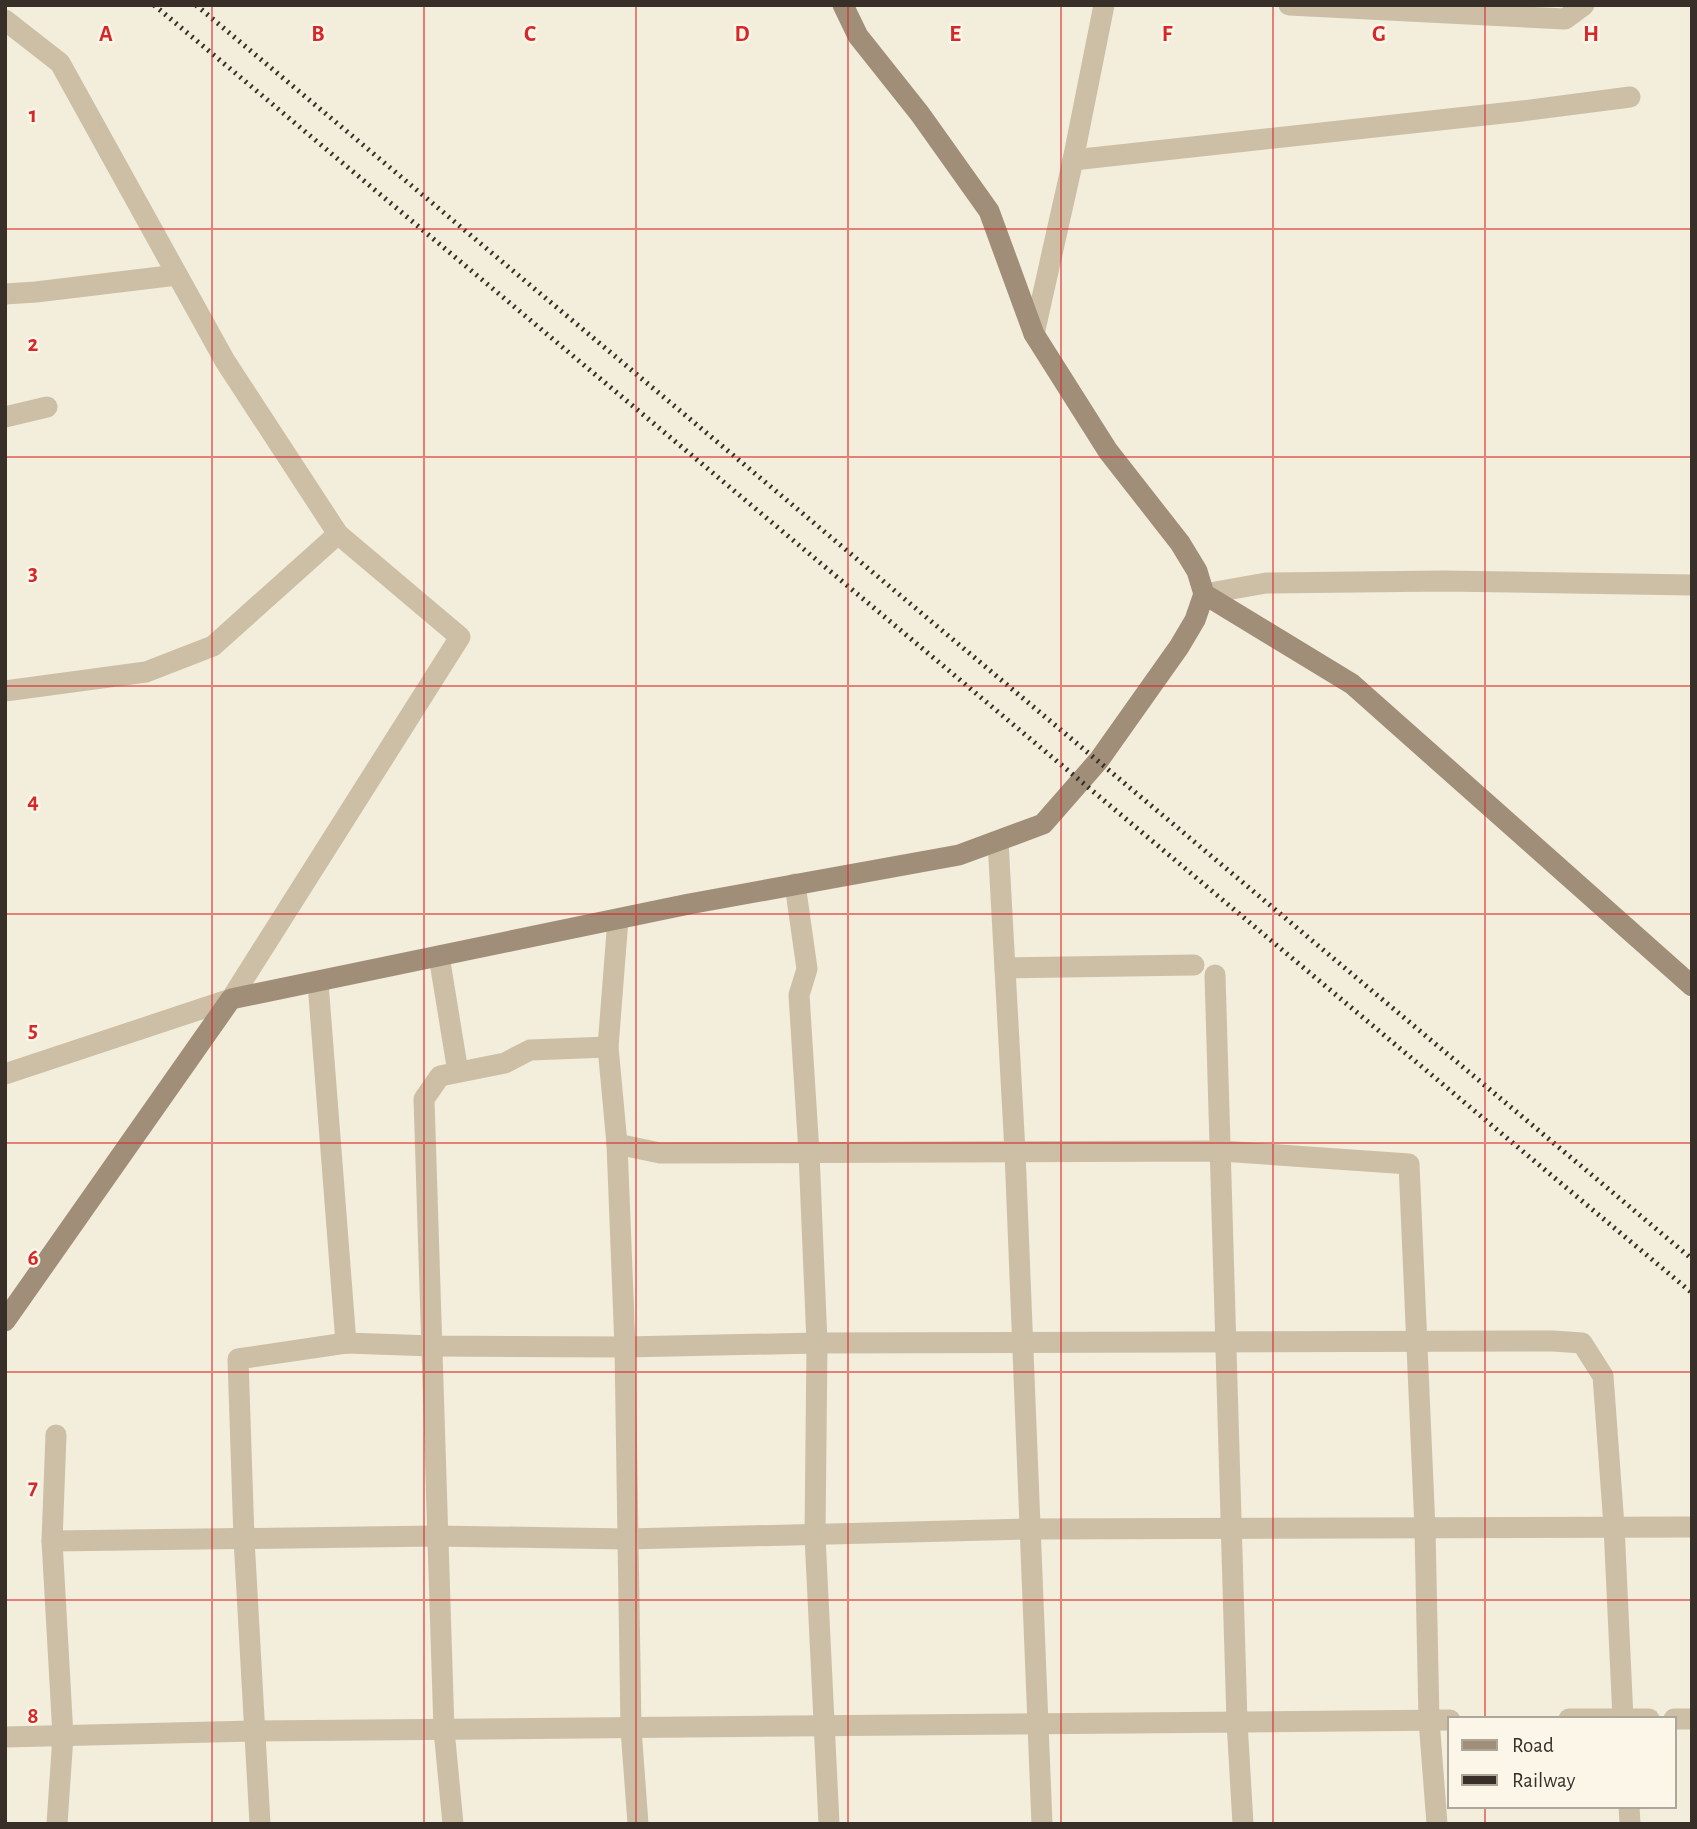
<svg xmlns="http://www.w3.org/2000/svg" width="1697" height="1829" font-family="'Alegreya Sans',sans-serif">
  <rect width="100%" height="100%" fill="#f3eddb"/>
  <g fill="none" stroke-linecap="round" stroke-linejoin="round">
    <!-- street -->
    <g stroke="#ccbfa6" stroke-width="21">
      <polyline points="1289,5 1565,19 1584,5"/>
      <polyline points="5,20 60,63 225,361 338,534 460,637 231,999 5,1074"/>
      <polyline points="1073,160 1522,111 1630,97"/>
      <polyline points="5,294 36,292 177,275"/>
      <polyline points="1034,334 1073,160 1104,5"/>
      <polyline points="5,417 47,407"/>
      <polyline points="1204,594 1266,583 1444,581 1692,585"/>
      <polyline points="5,691 146,672 213,646 338,534"/>
      <polyline points="998,841 1015,1152 1042,1824"/>
      <polyline points="795,884 807,969 799,995 809,1153 817,1343 815,1536 829,1824"/>
      <polyline points="618,919 608,1047 617,1144 625,1347 631,1729 638,1824"/>
      <polyline points="439,956 458,1072"/>
      <polyline points="1005,968 1194,965"/>
      <polyline points="1215,975 1237,1722 1243,1824"/>
      <polyline points="318,983 346,1343"/>
      <polyline points="617,1144 660,1153 1221,1151 1409,1164 1425,1529 1429,1720 1437,1824"/>
      <polyline points="56,1435 52,1541 63,1736 57,1824"/>
      <polyline points="52,1541 437,1536 627,1539 1031,1529 1692,1527"/>
      <polyline points="1569,1719 1649,1719"/>
      <polyline points="1674,1719 1692,1719"/>
      <polyline points="5,1737 254,1731 1450,1720"/>
      <polyline points="1629,1806 1630,1824"/>
      <polyline points="260,1824 244,1539 238,1359 346,1343 433,1346 625,1347 817,1343 1553,1341 1582,1343 1603,1376 1614,1526 1623,1719"/>
      <polyline points="453,1824 444,1730 424,1099 440,1076 505,1063 530,1050 608,1047"/>
    </g>
    <!-- secondary -->
    <g stroke="#a08e78" stroke-width="21">
      <polyline points="1204,594 1352,684 1692,986"/>
      <polyline points="5,1321 231,999 689,904 959,855 1043,824 1099,760 1179,647 1195,620 1204,594 1197,571 1180,543 1108,451 1034,334 989,211 920,114 858,36 843,5"/>
    </g>
    <!-- rail -->
    <g stroke="#383028" stroke-width="5" stroke-dasharray="2 5" stroke-linecap="butt">
      <polyline points="154,5 1692,1293"/>
      <polyline points="196,5 1692,1259"/>
    </g>
  </g>
  <!-- grid -->
  <path fill="none" stroke="#d62828" stroke-width="2" stroke-opacity="0.55" d="M212,5V1824M424,5V1824M636,5V1824M848,5V1824M1061,5V1824M1273,5V1824M1485,5V1719M5,229H1692M5,457H1692M5,686H1692M5,914H1692M5,1143H1692M5,1372H1692M5,1600H1692M1485,1806V1824"/>
  <g font-size="23" text-anchor="middle" font-weight="bold" fill="#d62828" stroke="#fbf6e8" stroke-width="5" stroke-linejoin="round" paint-order="stroke">
    <text x="106" y="41">A</text>
    <text x="318" y="41">B</text>
    <text x="530" y="41">C</text>
    <text x="742" y="41">D</text>
    <text x="955" y="41">E</text>
    <text x="1167" y="41">F</text>
    <text x="1379" y="41">G</text>
    <text x="1591" y="41">H</text>
    <text x="33" y="122">1</text>
    <text x="33" y="351">2</text>
    <text x="33" y="580">3</text>
    <text x="33" y="808">4</text>
    <text x="33" y="1037">5</text>
    <text x="33" y="1265">6</text>
    <text x="33" y="1494">7</text>
    <text x="33" y="1723">8</text>
  </g>
  <!-- border -->
  <rect width="1697" height="1829" fill="none" stroke="#383028" stroke-width="14"/>
  <!-- legend -->
  <rect x="1448" y="1717" width="228" height="91" fill="#fbf6e8" stroke="#ada79b" stroke-width="2"/>
  <rect x="1462" y="1740" width="35" height="10" fill="#a08e78" stroke="#ada79b" stroke-width="2"/>
  <text x="1512" y="1752" font-size="21" fill="#383028">Road</text>
  <rect x="1462" y="1775" width="35" height="10" fill="#383028" stroke="#ada79b" stroke-width="2"/>
  <text x="1512" y="1787" font-size="21" fill="#383028">Railway</text>
</svg>
